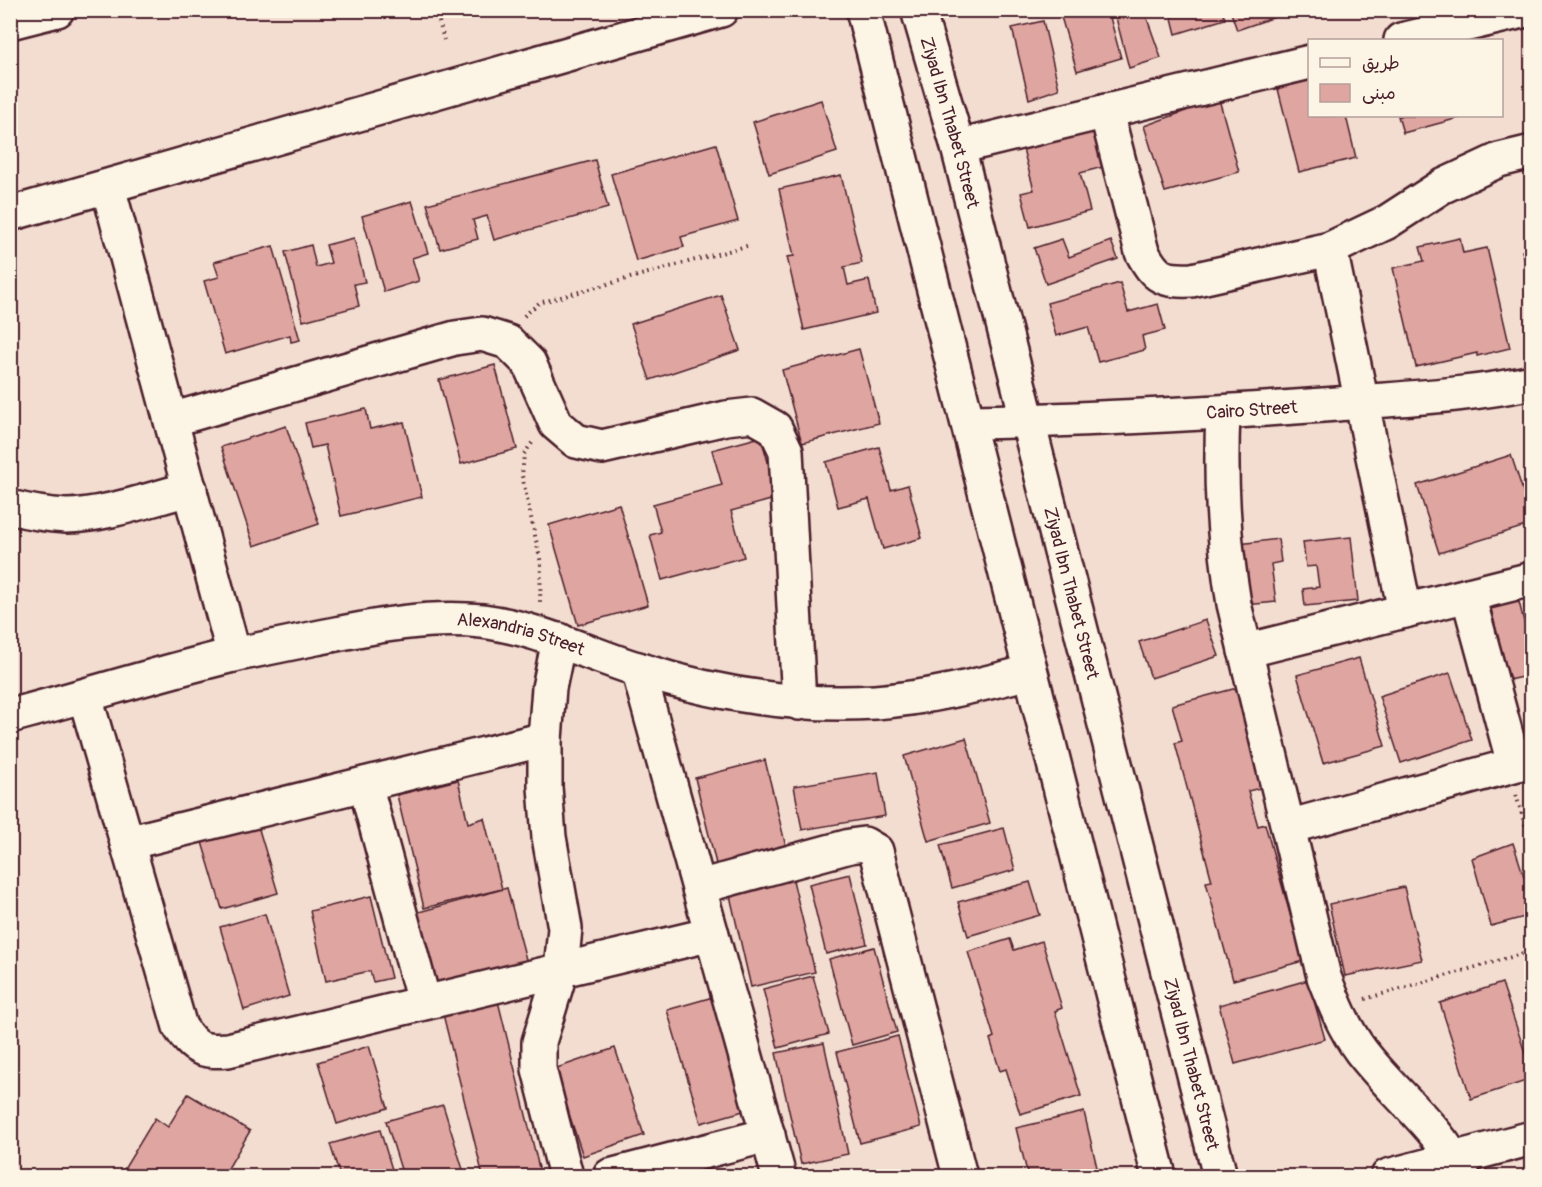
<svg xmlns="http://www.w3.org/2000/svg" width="1542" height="1187" font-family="Pangolin,'Playpen Sans Arabic',sans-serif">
  <rect width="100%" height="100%" fill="#f3ddd0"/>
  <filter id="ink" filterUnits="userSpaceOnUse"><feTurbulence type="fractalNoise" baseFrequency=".0167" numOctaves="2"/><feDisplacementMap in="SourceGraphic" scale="12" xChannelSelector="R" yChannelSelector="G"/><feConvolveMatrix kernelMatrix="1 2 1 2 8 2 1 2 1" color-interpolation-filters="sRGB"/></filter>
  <g filter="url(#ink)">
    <!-- building -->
    <g fill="#dfa5a0" stroke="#4a1f2b" stroke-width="1.5">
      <polygon points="1059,10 1108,10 1121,58 1077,71"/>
      <polygon points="1114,10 1144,10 1161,58 1129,68"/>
      <polygon points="1170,10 1222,10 1225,19 1176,34"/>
      <polygon points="1230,10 1273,10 1275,17 1237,30"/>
      <polygon points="1043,21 1059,89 1029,99 1012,28"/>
      <polygon points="1310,77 1310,116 1346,116 1356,158 1299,172 1277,85"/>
      <polygon points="1219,99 1239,172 1165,192 1144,126"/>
      <polygon points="821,100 837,152 769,174 753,122"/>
      <polygon points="1398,116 1458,116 1459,118 1403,133"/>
      <polygon points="1094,131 1103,167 1080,173 1090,211 1030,227 1021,193 1034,190 1023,149"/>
      <polygon points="716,144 738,221 681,237 684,247 636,261 611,174"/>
      <polygon points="595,160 608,208 494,240 487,216 473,220 478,239 440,249 427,204"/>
      <polygon points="841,175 862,263 844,267 848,285 869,280 876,313 804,330 787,257 794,256 779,189"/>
      <polygon points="412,201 428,253 412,258 419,281 384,292 362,216"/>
      <polygon points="354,238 365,282 354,284 359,306 303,321 285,252 311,245 316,267 331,263 326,245"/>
      <polygon points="1460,238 1463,253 1487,248 1510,348 1477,356 1477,353 1416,367 1393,268 1424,261 1420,247"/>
      <polygon points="1062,239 1069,257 1111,241 1118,259 1046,284 1034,248"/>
      <polygon points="273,246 300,340 291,342 290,335 225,354 204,281 219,277 214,262"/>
      <polygon points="1532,248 1532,285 1522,251"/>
      <polygon points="1120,283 1128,312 1158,304 1165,330 1142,336 1145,350 1098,362 1088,327 1056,336 1047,303"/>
      <polygon points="721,295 740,350 650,380 631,324"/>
      <polygon points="859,349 879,423 802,443 782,370"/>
      <polygon points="495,365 517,449 461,464 439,380"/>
      <polygon points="366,409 370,429 404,422 422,497 341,516 325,445 311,448 305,423"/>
      <polygon points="286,426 319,524 254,546 221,447"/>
      <polygon points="761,437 778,498 731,511 744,557 662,580 650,535 661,532 653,504 722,485 712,450"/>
      <polygon points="879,447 891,490 908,485 922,538 883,549 869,499 838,507 826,462"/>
      <polygon points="1511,455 1532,518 1532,524 1439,553 1417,485"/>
      <polygon points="619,504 648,605 578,625 549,525"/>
      <polygon points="1351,537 1358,601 1305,606 1303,589 1319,587 1316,566 1306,567 1303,542"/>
      <polygon points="1278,539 1281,562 1271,564 1276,602 1246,605 1239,544"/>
      <polygon points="1519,602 1532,653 1532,675 1508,680 1491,609"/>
      <polygon points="1532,604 1532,633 1524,606"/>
      <polygon points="1206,620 1219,656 1151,678 1139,642"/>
      <polygon points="1359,658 1385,746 1323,763 1297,675"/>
      <polygon points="1450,673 1472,740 1401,763 1379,696"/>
      <polygon points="1237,688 1264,787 1248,791 1258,826 1265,824 1303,961 1233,980 1206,882 1212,881 1175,743 1182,741 1172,705"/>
      <polygon points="966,738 990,823 928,841 904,756"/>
      <polygon points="765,760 787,851 717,868 695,778"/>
      <polygon points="878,772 885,816 802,830 794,786"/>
      <polygon points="458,780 468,823 484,818 502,889 424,908 397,795"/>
      <polygon points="258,826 278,893 222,909 202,842"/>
      <polygon points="1004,828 1015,870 952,888 940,845"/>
      <polygon points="1513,843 1532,901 1532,915 1491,926 1472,858"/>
      <polygon points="791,872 815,972 751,987 728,887"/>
      <polygon points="850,874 867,944 826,954 809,884"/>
      <polygon points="1030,882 1040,915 968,936 958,902"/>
      <polygon points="1404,887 1422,960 1345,976 1329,904"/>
      <polygon points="507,888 527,963 435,988 415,913"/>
      <polygon points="371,896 391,978 373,982 370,971 326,981 310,911"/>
      <polygon points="265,914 289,996 244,1010 220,927"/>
      <polygon points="1010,939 1014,950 1042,941 1062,1008 1055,1011 1081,1096 1020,1114 1006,1069 1000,1071 990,1039 994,1037 968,952"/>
      <polygon points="874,947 897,1032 852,1045 829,959"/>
      <polygon points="813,976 829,1034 778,1048 763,989"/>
      <polygon points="1308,980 1325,1039 1235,1064 1219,1005"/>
      <polygon points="1502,983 1532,1074 1532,1079 1471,1099 1440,1003"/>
      <polygon points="496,993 541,1176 483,1176 441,1006"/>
      <polygon points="713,997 747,1110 701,1123 667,1010"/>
      <polygon points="898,1036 921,1127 860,1143 837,1052"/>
      <polygon points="824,1043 848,1154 801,1164 776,1053"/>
      <polygon points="369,1046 388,1108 337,1124 318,1062"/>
      <polygon points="615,1048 644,1135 583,1156 554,1069"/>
      <polygon points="188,1094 250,1131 227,1170 238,1176 120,1176 155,1118 168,1127"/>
      <polygon points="443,1105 465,1176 403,1176 386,1121"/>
      <polygon points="1084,1112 1099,1176 1028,1176 1016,1128"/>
      <polygon points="380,1130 394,1176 340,1176 330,1144"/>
    </g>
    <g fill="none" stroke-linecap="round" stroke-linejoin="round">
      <defs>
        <g id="minor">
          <path d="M863,10C964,399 1059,788 1159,1176"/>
          <path id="s1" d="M918,10L958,147L1220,1176"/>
          <polyline points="10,22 57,10"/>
          <polyline points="1401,40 1527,10"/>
          <path d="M1106,111L1142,252C1156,278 1163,281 1192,280L1330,249L1387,222L1441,187L1499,160L1532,152"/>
          <polyline points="958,147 1310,62"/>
          <polyline points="108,187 234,655"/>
          <polyline points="10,214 721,10"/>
          <polyline points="1330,249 1405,611"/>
          <path d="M1223,413C1220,480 1223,537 1234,604L1324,977C1334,1003 1344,1028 1361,1051C1394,1094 1439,1127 1463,1176"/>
          <polyline points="171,420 455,338 482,334 508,342 529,363 556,424 576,441 602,447 726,418 752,415 775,428 786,451 799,703"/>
          <path id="s2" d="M970,422C1093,420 1215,413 1337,404C1402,398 1468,396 1532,382"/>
          <path d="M10,507C29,512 47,515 66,516C103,516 153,498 190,489"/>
          <polyline points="1468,595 1514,764"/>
          <polyline points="559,640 549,688 545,739 545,787 549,837 565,928 561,970 539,1042 539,1069 566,1176"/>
          <polyline points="1245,651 1532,579"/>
          <polyline points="638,669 779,1176"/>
          <path d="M85,696L180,1027C195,1049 201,1052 228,1050L712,934"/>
          <path id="s3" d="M10,716C85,696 159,673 233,655C261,649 288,644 316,638C371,627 426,615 482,621C537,628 586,653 637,669C714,694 795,707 875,702C928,698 979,685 1030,672"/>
          <polyline points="365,784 424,1002"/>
          <polyline points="1288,827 1532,760"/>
          <polyline points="127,843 545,739"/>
          <polyline points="699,887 850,846 864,844 876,851 960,1176"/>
          <polyline points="610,1176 768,1135"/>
          <polyline points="1388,1176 1532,1138"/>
        </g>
      </defs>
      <!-- minor casing -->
      <use href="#minor" stroke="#4a1f2b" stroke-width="38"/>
      <!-- path -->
      <g stroke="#4a1f2b" stroke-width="4" stroke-dasharray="1.5 4.5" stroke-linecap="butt">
        <polyline points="436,10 444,40"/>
        <polyline points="524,316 539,303 750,245"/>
        <polyline points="532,443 524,454 522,476 541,563 540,602"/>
        <polyline points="1516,795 1532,846"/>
        <polyline points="1365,999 1532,951"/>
      </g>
      <!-- minor -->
      <use href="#minor" stroke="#fcf5e5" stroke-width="33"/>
    </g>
  </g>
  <g text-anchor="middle" stroke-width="4.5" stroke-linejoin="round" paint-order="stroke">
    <!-- street labels -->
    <g font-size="18" fill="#4a1f2b" stroke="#fcf5e5">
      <text dy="6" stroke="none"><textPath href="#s1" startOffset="117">Ziyad Ibn Thabet Street</textPath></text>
      <text dy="6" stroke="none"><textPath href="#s2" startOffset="282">Cairo Street</textPath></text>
      <text dy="6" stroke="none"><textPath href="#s1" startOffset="603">Ziyad Ibn Thabet Street</textPath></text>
      <text dy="6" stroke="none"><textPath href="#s3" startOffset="524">Alexandria Street</textPath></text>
      <text dy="6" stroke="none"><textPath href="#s1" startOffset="1089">Ziyad Ibn Thabet Street</textPath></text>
    </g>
  </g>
  <!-- margin -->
  <rect width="1542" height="1187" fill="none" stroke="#fcf5e5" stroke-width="36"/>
  <rect x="18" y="18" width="1506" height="1151" fill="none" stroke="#4a1f2b" stroke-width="2" filter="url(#ink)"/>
  <!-- legend -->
  <rect x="1308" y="39" width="195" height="78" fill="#fcf5e5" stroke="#b59f9b" stroke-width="1.5"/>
  <rect x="1320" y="58" width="30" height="9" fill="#fcf5e5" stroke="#b59f9b" stroke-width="1.5"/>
  <text x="1362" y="69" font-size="18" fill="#4a1f2b">طريق</text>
  <rect x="1320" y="84" width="30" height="18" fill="#dfa5a0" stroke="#b59f9b" stroke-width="1.5"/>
  <text x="1362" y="99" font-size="18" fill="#4a1f2b">مبنى</text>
</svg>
